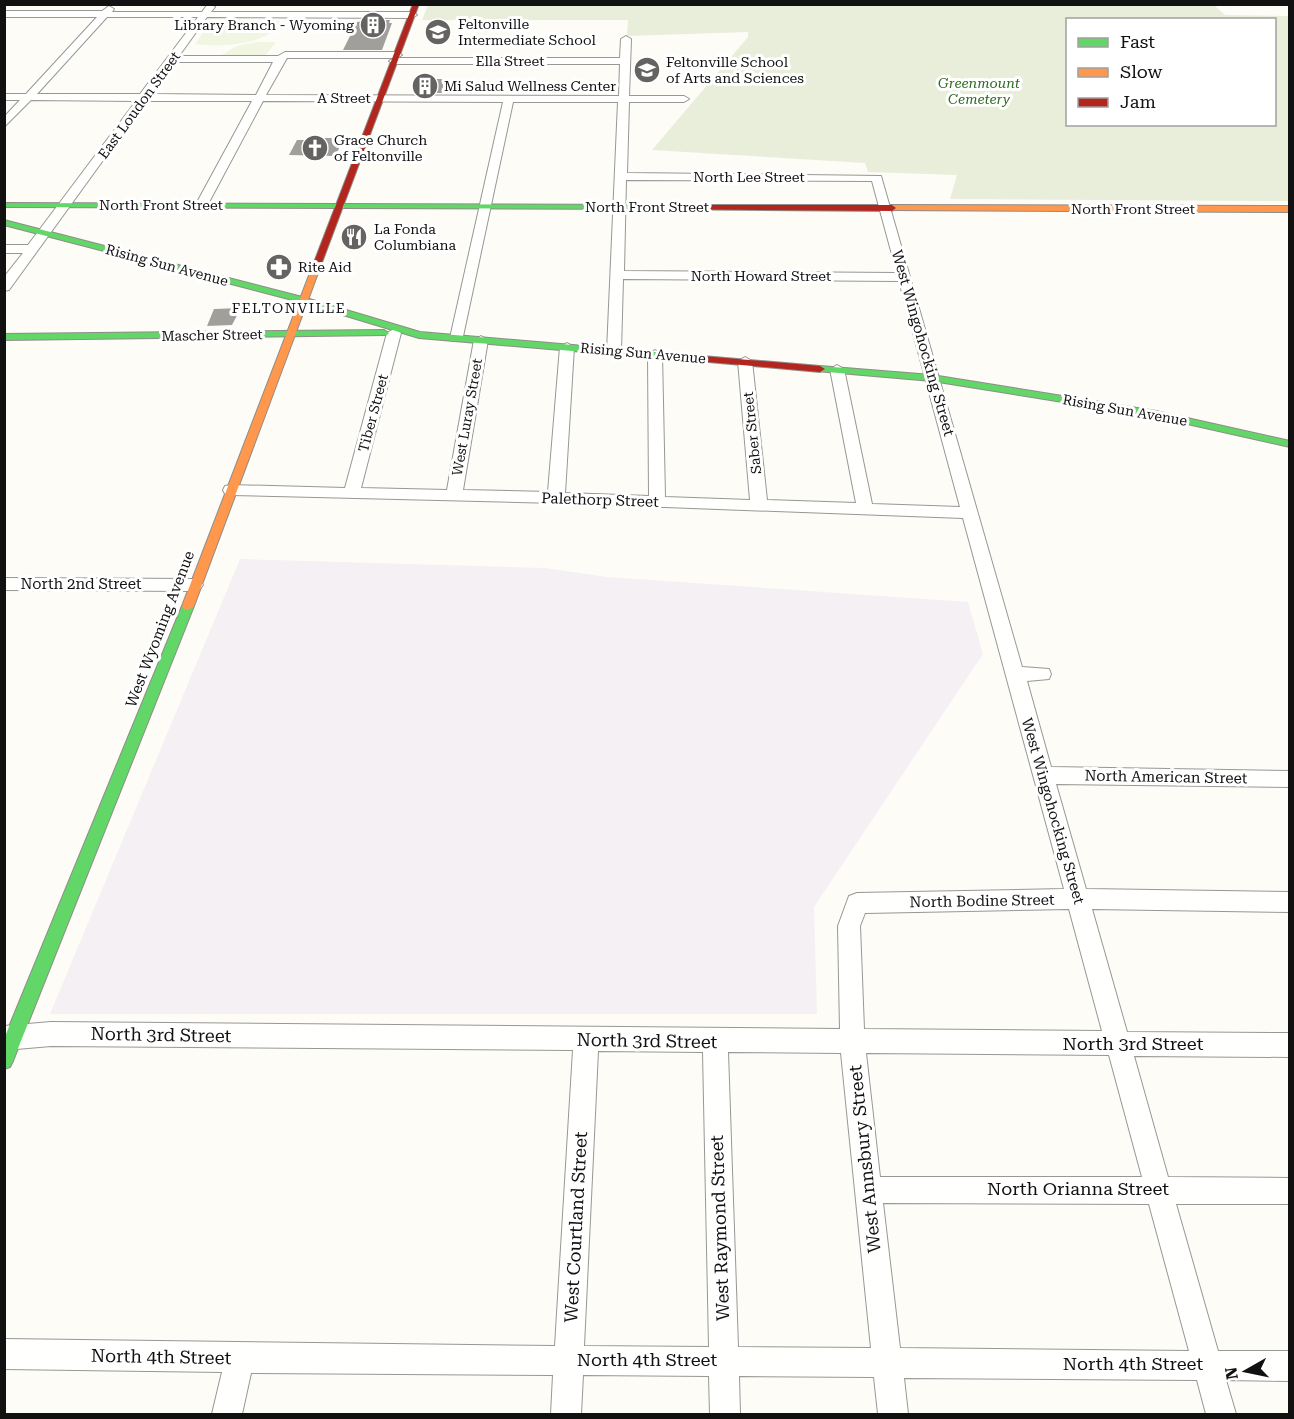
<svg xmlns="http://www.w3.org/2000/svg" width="1294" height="1419" font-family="'Roboto Serif',serif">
  <rect width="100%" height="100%" fill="#fdfcf7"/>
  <!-- industrial -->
  <polygon fill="#f5f0f3" points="240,559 545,568 607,577 968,602 983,654 814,907 817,1014 50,1014"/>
  <!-- cemetery -->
  <path fill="#e9eedb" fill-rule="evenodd" d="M1214,5L1225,15L1289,16V201L950,199L957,175L868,172L865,163L652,150L748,37V32L627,36L628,20H422L428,5ZM1068,20H1274V124H1068Z"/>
  <!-- pitch -->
  <g fill="#f0f6e1">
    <path d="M211,21H280C271,46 216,47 195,44Z"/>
    <polygon points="256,42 276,42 265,56 220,56 237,46"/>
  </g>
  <!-- building -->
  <g fill="#a19f9c">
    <polygon points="370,20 390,20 389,23 392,23 382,50 343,50 357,22"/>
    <polygon points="430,79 449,79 445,93 427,93"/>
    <polygon points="315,138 343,138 336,156 289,155 297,140 313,140"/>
    <polygon points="241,308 232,325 207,326 214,309"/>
  </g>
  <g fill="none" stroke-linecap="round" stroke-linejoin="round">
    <defs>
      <g id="street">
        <path d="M211,4L215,7L211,12H412L417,15L412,18L207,17L179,56H278L285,52H397L402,55L397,58H287L266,95L619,96L620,64H394L389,61L394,58H620L621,39L626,36L631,39L629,96H684L689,99L684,102H629L627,173L881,176L1022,667L1049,669L1051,674L1049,679L1027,681L1051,767L1290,771V787L1056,784L1086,889L1290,892V912L1092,909L1127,1032L1290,1033V1057L1134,1056L1168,1177L1290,1178V1204H1176L1218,1351H1290V1381L1226,1380L1236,1414H1206L1197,1380L904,1378L908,1414H878L874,1377L739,1376L740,1414H710L709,1376L583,1375L581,1414H551L553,1375L251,1373L242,1414H212L222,1372L4,1369V1339L555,1346L573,1050L51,1046L5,1050L4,1026L51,1022L840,1029L838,926L849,896L857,893L1064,889L963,518L556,503L231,495L225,494L223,490L225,486L231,485L345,488L387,333L394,329L401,333L361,488L447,490L474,340L481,336L488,340L463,490L548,492L560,347L567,343L574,347L565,493L649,496L648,354L655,350L662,354L665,497L750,500L738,361L745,357L752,361L767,500L856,503L830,369L837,365L844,369L872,504L960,507L899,281L623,279L621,351L619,354H609L607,351L618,102H513L462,341H452L450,338L503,102L263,101L207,206L201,210L195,206L252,101H146L9,290L4,291V277L23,253H4V245H28L136,101L31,100L4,127V117L20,100H4V94H26L97,17H4V11H102L109,6L114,9L112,12H202L207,5ZM107,17H198L140,94H37ZM175,62H273L256,95L151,94ZM626,180L872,181L897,273L624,271ZM1069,909L1102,1031L864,1029L860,926L865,913ZM598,1051L703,1052L709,1347L584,1346ZM728,1052L841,1053L871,1348L738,1347ZM866,1053L1109,1055L1142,1177H880ZM883,1203L1149,1204L1189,1351L900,1348Z"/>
        <polygon points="4,578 194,579 200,581 203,585 200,589 194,591 4,590"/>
      </g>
      <g id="fast">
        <polygon points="4,203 649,205 653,207 649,209 4,207"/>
        <polygon points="4,220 306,298 420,332 667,353 672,356 667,359 419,338 300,302 4,225"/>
        <polygon points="384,330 389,333 387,335 4,340 4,334"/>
        <polygon points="820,366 932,375 1156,411 1290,441 1290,447 1156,417 932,381 816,371 815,369"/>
        <polygon points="188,602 194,606 13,1061 10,1067 4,1069 4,1039 182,606"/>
      </g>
      <g id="slow">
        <polygon points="892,205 1290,206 1290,212 889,210 888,208"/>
        <polygon points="317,262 321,265 194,606 188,610 184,609 182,606 313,265"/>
      </g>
      <g id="jam">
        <polygon points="413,4 419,4 321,265 314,267 313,265"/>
        <polygon points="646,205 892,205 896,208 892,211 649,209 645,207"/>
        <polygon points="667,353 820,366 825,369 820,372 664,358 662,356"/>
      </g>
    </defs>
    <!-- street casing -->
    <use href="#street" stroke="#979795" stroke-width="2"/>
    <!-- fast casing -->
    <use href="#fast" stroke="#8e8d8b" stroke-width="2"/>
    <!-- slow casing -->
    <use href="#slow" stroke="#8e8d8b" stroke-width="2"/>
    <!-- jam casing -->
    <use href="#jam" stroke="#8e8d8b" stroke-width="2"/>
    <!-- street -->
    <use href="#street" fill="#fffffe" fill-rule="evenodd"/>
    <!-- fast -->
    <use href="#fast" fill="#63d668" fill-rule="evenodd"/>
    <!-- slow -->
    <use href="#slow" fill="#ff974d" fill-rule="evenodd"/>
    <!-- jam -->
    <use href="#jam" fill="#b3261e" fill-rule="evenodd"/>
  </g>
  <!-- icons -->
  <defs>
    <symbol id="building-disc" viewBox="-11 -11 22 22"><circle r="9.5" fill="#646362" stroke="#fff"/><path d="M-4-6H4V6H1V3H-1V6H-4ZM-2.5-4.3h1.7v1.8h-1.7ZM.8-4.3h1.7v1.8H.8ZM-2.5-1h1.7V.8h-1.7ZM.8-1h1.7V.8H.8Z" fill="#fff"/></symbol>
    <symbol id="school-disc" viewBox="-11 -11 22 22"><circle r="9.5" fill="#646362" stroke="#fff"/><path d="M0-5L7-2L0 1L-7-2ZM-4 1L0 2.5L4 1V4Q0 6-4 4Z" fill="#fff"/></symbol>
    <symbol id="church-disc" viewBox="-11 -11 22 22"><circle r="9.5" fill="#646362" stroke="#fff"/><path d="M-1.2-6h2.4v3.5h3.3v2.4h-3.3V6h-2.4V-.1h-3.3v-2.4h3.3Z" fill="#fff"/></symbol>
    <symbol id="restaurant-disc" viewBox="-11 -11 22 22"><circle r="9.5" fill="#646362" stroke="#fff"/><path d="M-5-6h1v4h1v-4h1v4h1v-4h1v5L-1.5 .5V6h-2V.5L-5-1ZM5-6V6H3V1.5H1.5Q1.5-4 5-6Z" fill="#fff"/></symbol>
    <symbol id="pharmacy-disc" viewBox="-11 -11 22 22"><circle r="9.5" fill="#646362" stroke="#fff"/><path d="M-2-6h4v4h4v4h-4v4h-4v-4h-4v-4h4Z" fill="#fff"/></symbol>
  </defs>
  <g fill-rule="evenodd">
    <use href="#building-disc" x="358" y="10" width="30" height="30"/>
    <use href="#school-disc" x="423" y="17" width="30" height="30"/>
    <use href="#school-disc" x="632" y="55" width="30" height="30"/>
    <use href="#building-disc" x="410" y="71" width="30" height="30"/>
    <use href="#church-disc" x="300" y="133" width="30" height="30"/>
    <use href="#restaurant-disc" x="339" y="222" width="30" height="30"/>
    <use href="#pharmacy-disc" x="264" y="252" width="30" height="30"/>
  </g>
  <g text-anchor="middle" stroke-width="6" stroke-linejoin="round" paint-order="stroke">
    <!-- far-poi labels -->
    <g font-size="14" fill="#111" stroke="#fff" text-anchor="start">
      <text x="458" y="29">Feltonville<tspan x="458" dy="16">Intermediate School</tspan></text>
      <text x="354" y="30" text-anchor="end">Library Branch - Wyoming</text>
      <text x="666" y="67">Feltonville School<tspan x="666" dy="16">of Arts and Sciences</tspan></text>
      <text x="444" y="91">Mi Salud Wellness Center</text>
      <text x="334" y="145">Grace Church<tspan x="334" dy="16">of Feltonville</tspan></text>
      <text x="374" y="234">La Fonda<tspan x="374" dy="16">Columbiana</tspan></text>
      <text x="298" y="272">Rite Aid</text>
    </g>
    <!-- far-street labels -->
    <g font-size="14" fill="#111" stroke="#fff">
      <text x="510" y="66">Ella Street</text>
      <text x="344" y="103">A Street</text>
      <text transform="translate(139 105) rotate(-54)" y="5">East Loudon Street</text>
      <text x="749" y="182">North Lee Street</text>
      <text x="161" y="210">North Front Street</text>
      <text x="647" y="212">North Front Street</text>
      <text x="1133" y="214">North Front Street</text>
      <text transform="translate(167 265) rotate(15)" y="5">Rising Sun Avenue</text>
      <text x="761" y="281">North Howard Street</text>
      <text transform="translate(212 335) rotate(-1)" y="5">Mascher Street</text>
      <text transform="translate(643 353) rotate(5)" y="5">Rising Sun Avenue</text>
      <text transform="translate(1125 410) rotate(10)" y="5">Rising Sun Avenue</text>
      <text transform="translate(373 413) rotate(-75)" y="5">Tiber Street</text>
      <text transform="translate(467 417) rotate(-80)" y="5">West Luray Street</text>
      <text transform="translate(752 433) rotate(-96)" y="5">Saber Street</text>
    </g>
    <!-- far-park labels -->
    <g font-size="14" font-style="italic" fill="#2f6b1f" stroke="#fff">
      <text x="979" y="88">Greenmount<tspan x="979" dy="16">Cemetery</tspan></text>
    </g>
    <!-- far-neighbourhood labels -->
    <g font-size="14" letter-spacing="1.5" fill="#111" stroke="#fff">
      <text x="289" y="313">FELTONVILLE</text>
    </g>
    <!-- street labels -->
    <g font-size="15" fill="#111" stroke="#fff">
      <text transform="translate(923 343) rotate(74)" y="5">West Wingohocking Street</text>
      <text transform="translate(600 500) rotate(2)" y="5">Palethorp Street</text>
      <text x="81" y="589">North 2nd Street</text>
      <text transform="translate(160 629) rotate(-69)" y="5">West Wyoming Avenue</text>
      <text transform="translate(1166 777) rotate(1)" y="5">North American Street</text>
      <text transform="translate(1053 811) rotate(74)" y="5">West Wingohocking Street</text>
      <text transform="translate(982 901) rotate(-1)" y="5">North Bodine Street</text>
    </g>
    <!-- near-street labels -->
    <g font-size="18" fill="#111" stroke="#fff">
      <text transform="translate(161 1035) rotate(1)" y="6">North 3rd Street</text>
      <text transform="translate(647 1041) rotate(1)" y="6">North 3rd Street</text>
      <text x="1133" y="1050">North 3rd Street</text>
      <text transform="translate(865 1159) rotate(-96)" y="6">West Annsbury Street</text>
      <text x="1078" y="1195">North Orianna Street</text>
      <text transform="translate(576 1227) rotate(-87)" y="6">West Courtland Street</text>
      <text transform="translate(720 1228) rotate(-92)" y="6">West Raymond Street</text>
      <text transform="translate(161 1357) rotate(1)" y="6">North 4th Street</text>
      <text x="647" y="1366">North 4th Street</text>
      <text x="1133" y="1370">North 4th Street</text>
    </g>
  </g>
  <!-- border -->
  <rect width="1294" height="1419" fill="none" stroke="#111111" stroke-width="12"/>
  <!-- legend -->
  <rect x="1066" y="18" width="210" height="108" fill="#ffffff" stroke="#a0a0a0" stroke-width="1.5"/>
  <rect x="1078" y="38" width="30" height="9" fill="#63d668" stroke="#a0a0a0" stroke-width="1.5"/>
  <text x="1120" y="48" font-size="18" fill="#111111">Fast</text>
  <rect x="1078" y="68" width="30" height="9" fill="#ff974d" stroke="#a0a0a0" stroke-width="1.5"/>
  <text x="1120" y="78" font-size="18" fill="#111111">Slow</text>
  <rect x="1078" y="98" width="30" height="9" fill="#b3261e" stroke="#a0a0a0" stroke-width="1.5"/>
  <text x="1120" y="108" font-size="18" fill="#111111">Jam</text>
  <!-- north arrow -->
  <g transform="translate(1246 1371) rotate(261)" stroke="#ffffff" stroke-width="4.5" paint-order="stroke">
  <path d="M0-4.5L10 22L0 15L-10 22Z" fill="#111111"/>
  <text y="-9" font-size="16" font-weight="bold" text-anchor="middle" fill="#111111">N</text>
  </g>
</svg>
